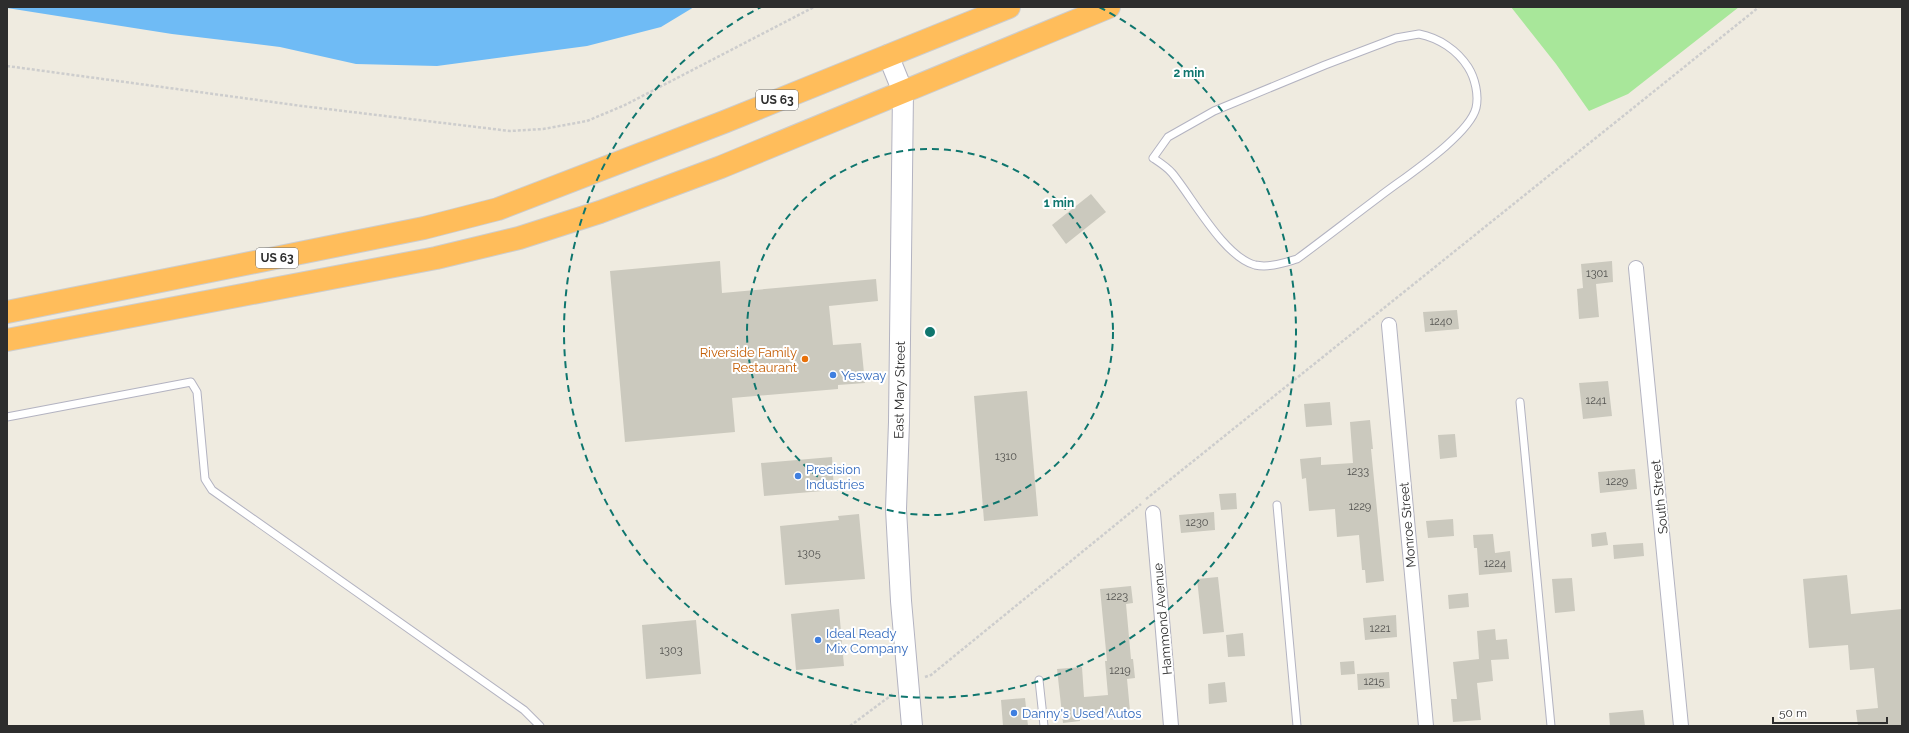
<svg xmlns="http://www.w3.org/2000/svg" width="1909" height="733" font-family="Raleway,sans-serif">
  <rect width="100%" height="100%" fill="#efebe0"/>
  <!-- green -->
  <polygon fill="#a8e79a" points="1511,7 1739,7 1628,94 1589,111 1556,64"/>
  <!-- water -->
  <polygon fill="#6fbbf5" points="7,7 694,7 661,27 587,46 437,66 356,64 280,47 172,34 7,8"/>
  <!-- building -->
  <g fill="#cbc9be">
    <polygon points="1091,194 1106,212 1066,244 1052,225"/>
    <polygon points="720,261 722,293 876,279 878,301 829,306 833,345 861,343 865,383 838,385 838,389 732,398 735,432 625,442 610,271"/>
    <polygon points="1612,261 1613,282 1596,284 1599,317 1579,319 1577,289 1583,288 1581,264"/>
    <polygon points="1457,310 1459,329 1425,332 1423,312"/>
    <polygon points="1608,381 1612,416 1583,419 1579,383"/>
    <polygon points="1027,391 1038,516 984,521 974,396"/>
    <polygon points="1330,402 1332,425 1306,427 1304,404"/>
    <polygon points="1370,420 1373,449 1371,449 1384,581 1366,583 1365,570 1362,570 1359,535 1337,537 1335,509 1309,511 1306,478 1302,479 1300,459 1321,457 1321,465 1353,463 1350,422"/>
    <polygon points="1455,434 1457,457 1440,459 1438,435"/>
    <polygon points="832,457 834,490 764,496 761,463"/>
    <polygon points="1635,469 1637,489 1600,493 1598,472"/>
    <polygon points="1236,493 1237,509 1221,510 1219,494"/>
    <polygon points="1214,512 1215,530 1181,533 1179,515"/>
    <polygon points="859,514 865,579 785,585 780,526 839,520 838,516"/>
    <polygon points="1453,519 1454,536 1428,538 1426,521"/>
    <polygon points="1606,532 1608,545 1592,547 1591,534"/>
    <polygon points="1493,534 1495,553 1510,551 1512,572 1479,575 1477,548 1474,548 1473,535"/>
    <polygon points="1643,543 1644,556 1614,559 1613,545"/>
    <polygon points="1847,575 1851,614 1902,609 1902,726 1858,726 1856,710 1878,708 1874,668 1850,670 1848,645 1809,648 1803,579"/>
    <polygon points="1218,577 1224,632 1203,634 1197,579"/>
    <polygon points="1572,578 1575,611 1555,613 1552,579"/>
    <polygon points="1131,586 1133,603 1126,604 1131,659 1133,659 1135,678 1127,679 1130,711 1080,716 1080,721 1063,723 1057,669 1082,667 1084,697 1108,695 1105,661 1107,661 1100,589"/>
    <polygon points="1468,593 1469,607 1449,609 1448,595"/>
    <polygon points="839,609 844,666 796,670 791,614"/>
    <polygon points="1396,615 1397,637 1365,640 1363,618"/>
    <polygon points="696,620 701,674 646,679 642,625"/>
    <polygon points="1495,629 1496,640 1507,639 1509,659 1491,660 1493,681 1477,683 1481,720 1453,722 1451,699 1457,699 1453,662 1479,659 1477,631"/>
    <polygon points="1243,633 1245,656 1228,657 1226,635"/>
    <polygon points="1354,661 1355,674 1341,675 1340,662"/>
    <polygon points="1389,672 1390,688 1358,690 1357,674"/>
    <polygon points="1225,682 1227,702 1209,704 1208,684"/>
    <polygon points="1025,698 1028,726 1003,726 1001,700"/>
    <polygon points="1643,710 1645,726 1610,726 1609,713"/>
  </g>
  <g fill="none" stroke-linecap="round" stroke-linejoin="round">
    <defs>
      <g id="lane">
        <path d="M1419,34C1439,38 1457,50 1468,67C1475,78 1479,95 1476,108C1469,136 1402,179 1379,197C1351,218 1324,239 1297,259C1283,263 1269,268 1255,265C1224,257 1192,197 1172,173C1167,167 1159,162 1153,158L1168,137L1214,111L1325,65L1396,38Z"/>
        <polyline points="1520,402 1551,726"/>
        <polyline points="7,417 191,382 197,392 205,479 212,490 524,710 540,726"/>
        <polyline points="1277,505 1297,726"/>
        <polyline points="1039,680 1044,726"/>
      </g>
      <g id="street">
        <polyline points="1636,268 1681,726"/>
        <polyline points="1389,325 1426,726"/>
        <polyline points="1153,513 1171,726"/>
      </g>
      <polyline id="secondary" points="888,55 903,92 899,422 896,509 901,601 912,726"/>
      <g id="highway">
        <polyline points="7,312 424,228 498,209 724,122 1009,7"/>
        <polyline points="7,340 436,258 519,238 600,212 721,167 1109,7"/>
      </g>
    </defs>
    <!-- lane casing -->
    <use href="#lane" stroke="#b3b3c1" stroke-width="9"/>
    <!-- street casing -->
    <use href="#street" stroke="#b3b3c1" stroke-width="16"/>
    <!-- secondary casing -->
    <use href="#secondary" stroke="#b3b3c1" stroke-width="22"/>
    <!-- highway casing -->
    <use href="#highway" stroke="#cdcdcd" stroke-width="24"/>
    <!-- path -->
    <g stroke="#cdcdcd" stroke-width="2.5" stroke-dasharray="3 2" stroke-linecap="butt">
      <polyline points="7,66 302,106 510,131 543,129 587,121 625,105 814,7"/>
      <polyline points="1146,499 1759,7"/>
      <polyline points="925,677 931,675 1141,504"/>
      <polyline points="850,726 893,694"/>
    </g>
    <!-- lane -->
    <use href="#lane" stroke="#fff" stroke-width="7"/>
    <!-- street -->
    <use href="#street" stroke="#fff" stroke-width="14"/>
    <!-- secondary -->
    <use href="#secondary" stroke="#fff" stroke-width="20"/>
    <!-- highway -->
    <use href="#highway" stroke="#ffbd5b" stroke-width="22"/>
  </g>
  <!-- distance rings -->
  <g fill="none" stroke="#0f766e" stroke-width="2" stroke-dasharray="7 5">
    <circle cx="930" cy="332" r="183"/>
    <path d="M1099 7A366 366 0 1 1 761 7"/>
  </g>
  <!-- markers -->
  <circle fill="#e8710a" stroke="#fff" stroke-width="1.5" cx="805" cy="359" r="4"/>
  <g fill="#3f7fe0" stroke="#fff" stroke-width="1.5">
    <circle cx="833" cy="375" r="4"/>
    <circle cx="798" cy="476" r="4"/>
    <circle cx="818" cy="640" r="4"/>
    <circle cx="1014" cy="713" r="4"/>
  </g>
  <g text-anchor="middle" stroke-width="4" stroke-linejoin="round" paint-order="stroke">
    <!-- number labels -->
    <g font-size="11" fill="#545451">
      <text x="1597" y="277">1301</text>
      <text x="1441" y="325">1240</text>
      <text x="1596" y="404">1241</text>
      <text x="1006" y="460">1310</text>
      <text x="1358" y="475">1233</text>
      <text x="1617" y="485">1229</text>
      <text x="1360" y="510">1229</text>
      <text x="1197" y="526">1230</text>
      <text x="809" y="557">1305</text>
      <text x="1495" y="567">1224</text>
      <text x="1117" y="600">1223</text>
      <text x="1380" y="632">1221</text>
      <text x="671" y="654">1303</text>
      <text x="1120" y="674">1219</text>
      <text x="1374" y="685">1215</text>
    </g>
    <!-- shield labels -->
    <g fill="#fff" stroke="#6c6c6c" stroke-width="1">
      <rect x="756" y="90" width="42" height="20" rx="3"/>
      <rect x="256" y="248" width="42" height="20" rx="3"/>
    </g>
    <g font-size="12" font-weight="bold" fill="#2d2d2d">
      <text x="777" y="104">US 63</text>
      <text x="277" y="262">US 63</text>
    </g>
    <!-- food labels -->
    <g font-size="13" fill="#c56008" stroke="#fff" text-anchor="end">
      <text x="797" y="357">Riverside Family<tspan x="797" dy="15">Restaurant</tspan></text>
    </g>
    <!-- shop labels -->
    <g font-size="13" fill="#366cbe" stroke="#fff" text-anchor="start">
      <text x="841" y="380">Yesway</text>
      <text x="806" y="474">Precision<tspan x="806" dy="15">Industries</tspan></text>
      <text x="826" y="638">Ideal Ready<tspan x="826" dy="15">Mix Company</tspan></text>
      <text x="1022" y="718">Danny's Used Autos</text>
    </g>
    <!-- street labels -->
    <g font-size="13" fill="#2d2d2d" stroke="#fff">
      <text transform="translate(899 390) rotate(-89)" y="5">East Mary Street</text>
      <text transform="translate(1659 497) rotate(-96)" y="5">South Street</text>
      <text transform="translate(1407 525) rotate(-95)" y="5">Monroe Street</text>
      <text transform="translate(1162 619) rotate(-95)" y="5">Hammond Avenue</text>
    </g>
  </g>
  <circle cx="930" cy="332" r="6" fill="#0f766e" stroke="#fff" stroke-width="2"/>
  <g font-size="12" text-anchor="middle" font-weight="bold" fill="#0f766e" stroke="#fff" stroke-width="4" stroke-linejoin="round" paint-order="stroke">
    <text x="1189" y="77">2 min</text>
    <text x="1059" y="207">1 min</text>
  </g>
  <!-- border -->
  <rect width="1909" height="733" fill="none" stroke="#2d2d2d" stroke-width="16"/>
  <!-- scale -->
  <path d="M1773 717v6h114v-6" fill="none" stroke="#2d2d2d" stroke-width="2"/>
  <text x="1779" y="717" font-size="12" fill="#2d2d2d" stroke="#ffffff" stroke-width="3" paint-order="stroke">50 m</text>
</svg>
